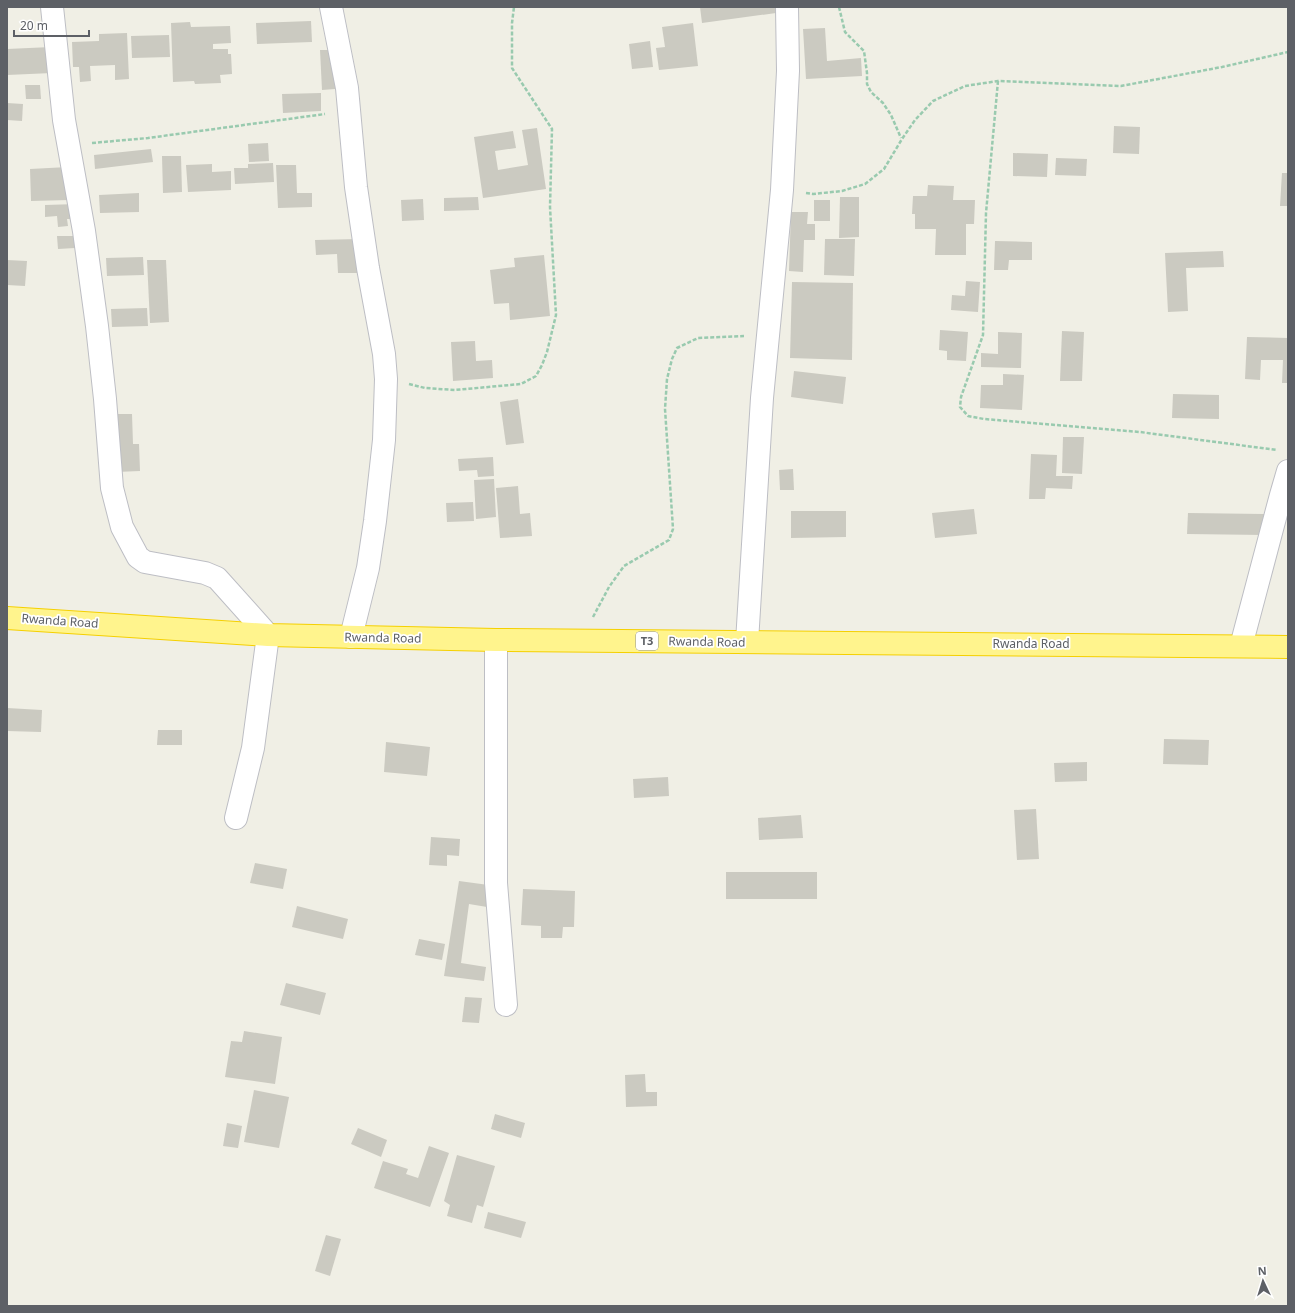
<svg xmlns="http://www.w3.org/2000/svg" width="1295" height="1313" font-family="'Noto Sans',sans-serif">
  <rect width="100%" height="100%" fill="#f0efe5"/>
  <!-- building -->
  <g fill="#cbcac1">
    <polygon points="700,7 775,7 776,13 702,23"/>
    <polygon points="311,21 312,42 257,44 256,23"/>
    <polygon points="190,22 191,27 230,26 231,43 213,44 213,49 228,49 228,54 231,54 232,74 220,75 221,83 195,84 194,81 173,82 171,23"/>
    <polygon points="693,23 698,66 659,70 656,48 665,47 662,27"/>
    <polygon points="825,28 827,61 861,58 862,76 806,79 803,29"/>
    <polygon points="127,33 129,79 115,80 115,65 90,66 91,81 80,82 79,67 73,67 72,42 99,41 99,34"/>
    <polygon points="169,35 170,57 132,58 131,36"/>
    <polygon points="650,41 653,67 632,69 629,44"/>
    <polygon points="51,47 52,73 7,75 7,49"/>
    <polygon points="320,50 334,50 335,89 322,90"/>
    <polygon points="25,85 40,85 41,99 26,99"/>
    <polygon points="321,93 321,111 283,113 282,94"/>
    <polygon points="7,103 23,104 22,121 7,120"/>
    <polygon points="1114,126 1140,127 1139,154 1113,153"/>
    <polygon points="537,128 546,189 483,198 474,137 513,131 516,148 495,151 498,170 528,165 522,130"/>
    <polygon points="268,143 269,161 249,162 248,144"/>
    <polygon points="151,149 153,162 95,169 94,155"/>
    <polygon points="1013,153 1048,154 1047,177 1013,176"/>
    <polygon points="162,156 181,156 182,192 163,193"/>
    <polygon points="1056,158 1087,159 1086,176 1055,175"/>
    <polygon points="273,163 274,182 235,184 234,168 248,168 248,164"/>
    <polygon points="212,164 212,172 231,171 231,190 188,192 186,165"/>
    <polygon points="276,165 296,165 297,193 312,193 312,207 278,208"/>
    <polygon points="68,167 69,200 31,201 30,169"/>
    <polygon points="1282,173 1288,173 1288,206 1280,206"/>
    <polygon points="928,185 954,186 953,200 975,200 974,224 966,224 966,255 935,255 936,229 915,229 915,214 912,214 913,196 927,196"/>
    <polygon points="139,193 139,212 100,213 99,195"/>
    <polygon points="478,197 479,210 444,211 444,198"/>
    <polygon points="840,197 859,197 859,237 839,238"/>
    <polygon points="423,199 424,220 402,221 401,200"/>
    <rect x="814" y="200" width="16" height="21"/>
    <polygon points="77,204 78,219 67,219 68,226 58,227 57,216 45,217 45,205"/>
    <polygon points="791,212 808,212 807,224 815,224 815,240 804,240 803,272 789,271"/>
    <polygon points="57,236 75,236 75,248 58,249"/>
    <polygon points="359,239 360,273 338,273 337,254 316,255 315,240"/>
    <polygon points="825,239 855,239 854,276 824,275"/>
    <polygon points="995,241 1032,242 1032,260 1009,260 1008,270 994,270"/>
    <polygon points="1223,251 1224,267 1186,268 1188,311 1168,312 1165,253"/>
    <polygon points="544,255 550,316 510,320 509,303 494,304 490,270 515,267 514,258"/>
    <polygon points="143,257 144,275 107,276 106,258"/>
    <polygon points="7,260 27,261 25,286 7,285"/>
    <polygon points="147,260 166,260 169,322 150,323"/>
    <polygon points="966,281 980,282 978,312 951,310 952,295 965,296"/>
    <polygon points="792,282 853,283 852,360 790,358"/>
    <polygon points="147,308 148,326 112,327 111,309"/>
    <polygon points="940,330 968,332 966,361 947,360 947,351 939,350"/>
    <polygon points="1062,331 1084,332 1082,381 1060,381"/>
    <polygon points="998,332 1022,333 1021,368 981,367 981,353 998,354"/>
    <polygon points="1247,337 1288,338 1288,383 1282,383 1283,360 1261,360 1260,380 1245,379"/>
    <polygon points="475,341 476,361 492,360 493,378 453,381 451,342"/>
    <polygon points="794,371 846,377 843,404 791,397"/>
    <polygon points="1003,374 1024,375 1022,410 980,408 981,385 1003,385"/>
    <polygon points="1173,394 1219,395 1219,419 1172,418"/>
    <polygon points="518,399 524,443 506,445 500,402"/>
    <polygon points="114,414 132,414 133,444 139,444 140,471 116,472"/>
    <polygon points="1063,437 1084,437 1082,474 1062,473"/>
    <polygon points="1031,454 1057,455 1056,476 1073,476 1072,489 1046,488 1045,499 1029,499"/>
    <polygon points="493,457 494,476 478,477 477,470 459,471 458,459"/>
    <polygon points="793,469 794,490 780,490 779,470"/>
    <polygon points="494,479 496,517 476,519 474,480"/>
    <polygon points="518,486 520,514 530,513 532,536 500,538 496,488"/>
    <polygon points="473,502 474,521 447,522 446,503"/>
    <polygon points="974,509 977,534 935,538 932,513"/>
    <polygon points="791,511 846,511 846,537 791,538"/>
    <polygon points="1188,513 1264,514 1264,535 1187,534"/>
    <polygon points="7,708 42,710 41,732 7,731"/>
    <polygon points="158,730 182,730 182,745 157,745"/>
    <polygon points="1164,739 1209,740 1208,765 1163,764"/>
    <polygon points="386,742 430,747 427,776 384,772"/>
    <polygon points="1087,762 1087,781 1055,782 1054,763"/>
    <polygon points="668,777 669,796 634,798 633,779"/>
    <polygon points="1036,809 1039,859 1017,860 1014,810"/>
    <polygon points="801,815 803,838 759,840 758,818"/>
    <polygon points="431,837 460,839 459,856 447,855 447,866 429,865"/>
    <polygon points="255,863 287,869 283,889 250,883"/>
    <rect x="726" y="872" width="91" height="27"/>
    <polygon points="459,881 496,886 493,908 469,904 461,963 486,967 484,981 444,976"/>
    <polygon points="523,889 575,891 574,927 563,927 562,938 541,938 541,926 521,925"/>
    <polygon points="297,906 348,919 343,939 292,927"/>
    <polygon points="419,939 445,944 442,960 415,955"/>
    <polygon points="286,983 326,993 320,1015 280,1005"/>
    <polygon points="465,997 482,998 479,1023 462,1022"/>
    <polygon points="244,1031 282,1037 275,1084 225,1077 231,1041 242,1042"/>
    <polygon points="645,1074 646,1092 657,1092 657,1106 626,1107 625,1075"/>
    <polygon points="254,1090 289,1097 279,1148 244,1142"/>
    <polygon points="495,1114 525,1123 521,1138 491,1129"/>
    <polygon points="227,1123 242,1126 238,1148 223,1146"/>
    <polygon points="358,1128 387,1140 381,1157 351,1144"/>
    <polygon points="429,1146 449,1153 430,1207 374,1188 383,1161 408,1169 406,1174 418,1178"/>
    <polygon points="457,1155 495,1166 483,1207 477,1205 472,1223 447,1216 450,1205 444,1201"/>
    <polygon points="488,1212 526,1222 521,1238 484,1228"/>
    <polygon points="326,1235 341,1239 330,1276 315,1271"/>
  </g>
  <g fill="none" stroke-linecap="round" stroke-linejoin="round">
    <defs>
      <g id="minor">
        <polyline points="52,7 64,120 84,231 97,326 105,399 112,488 122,527 138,557 145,562 205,573 217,578 268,635 253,748 236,818"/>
        <polyline points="331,7 347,88 356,187 368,268 384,354 386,379 384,440 375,521 368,568 351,637"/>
        <polyline points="496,640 496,883 506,1005"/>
        <polyline points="747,642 762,398 782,190 788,71 787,7"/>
        <polyline points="1241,646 1281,495 1288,471"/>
      </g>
      <polyline id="highway" points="7,618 268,635 496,640 1288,647"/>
    </defs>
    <!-- minor casing -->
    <use href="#minor" stroke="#bdbec4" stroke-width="24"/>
    <!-- highway casing -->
    <use href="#highway" stroke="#f5d000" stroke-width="24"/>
    <!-- path -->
    <g stroke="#99caaf" stroke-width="2.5" stroke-dasharray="4 2" stroke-linecap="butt">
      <polyline points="839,7 845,32 864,51 867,73 867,84 871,92 883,103 891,115 901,138"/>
      <polyline points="998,81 986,213 983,335 961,397 960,407 968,416 984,419 1140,432 1277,450"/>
      <polyline points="92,143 148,138 325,114"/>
      <polyline points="806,193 813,194 842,191 865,184 884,169 902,139 915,120 933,101 965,86 998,81 1121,86 1222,67 1288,52"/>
      <polyline points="409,384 425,388 455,390 521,384 536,376 542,365 547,352 556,315 550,207 552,129 512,68 512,23 514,7"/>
      <polyline points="593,617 609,587 624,566 669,540 673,529 665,409 667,379 672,359 677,348 698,338 744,336"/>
    </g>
    <!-- minor -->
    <use href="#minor" stroke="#fff" stroke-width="22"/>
    <!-- highway -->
    <use href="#highway" stroke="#fff48d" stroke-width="22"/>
  </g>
  <g text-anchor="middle" stroke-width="3.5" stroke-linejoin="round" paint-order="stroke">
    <!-- shield labels -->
    <rect fill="#fff" stroke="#8e9094" stroke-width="1" x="636" y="632" width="22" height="18" rx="3"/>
    <g font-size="11" font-weight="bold" fill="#5d6066">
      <text x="647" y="645">T3</text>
    </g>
    <!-- street labels -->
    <g font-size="12" fill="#5d6066" stroke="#fff">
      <text transform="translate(60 621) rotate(4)" y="4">Rwanda Road</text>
      <text transform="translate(383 638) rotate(1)" y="4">Rwanda Road</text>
      <text transform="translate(707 642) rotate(1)" y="4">Rwanda Road</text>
      <text x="1031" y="648">Rwanda Road</text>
    </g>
  </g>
  <!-- border -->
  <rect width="1295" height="1313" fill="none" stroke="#5d6066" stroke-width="16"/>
  <!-- north arrow -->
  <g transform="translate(1263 1281) rotate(356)" stroke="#ffffff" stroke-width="3" paint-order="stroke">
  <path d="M0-3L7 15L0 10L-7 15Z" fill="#5d6066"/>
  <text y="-6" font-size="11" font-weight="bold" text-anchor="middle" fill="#5d6066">N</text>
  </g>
  <!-- scale -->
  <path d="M14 30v6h75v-6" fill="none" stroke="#5d6066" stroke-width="2"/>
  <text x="20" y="30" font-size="12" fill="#5d6066" stroke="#ffffff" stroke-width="3" paint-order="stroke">20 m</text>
</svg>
